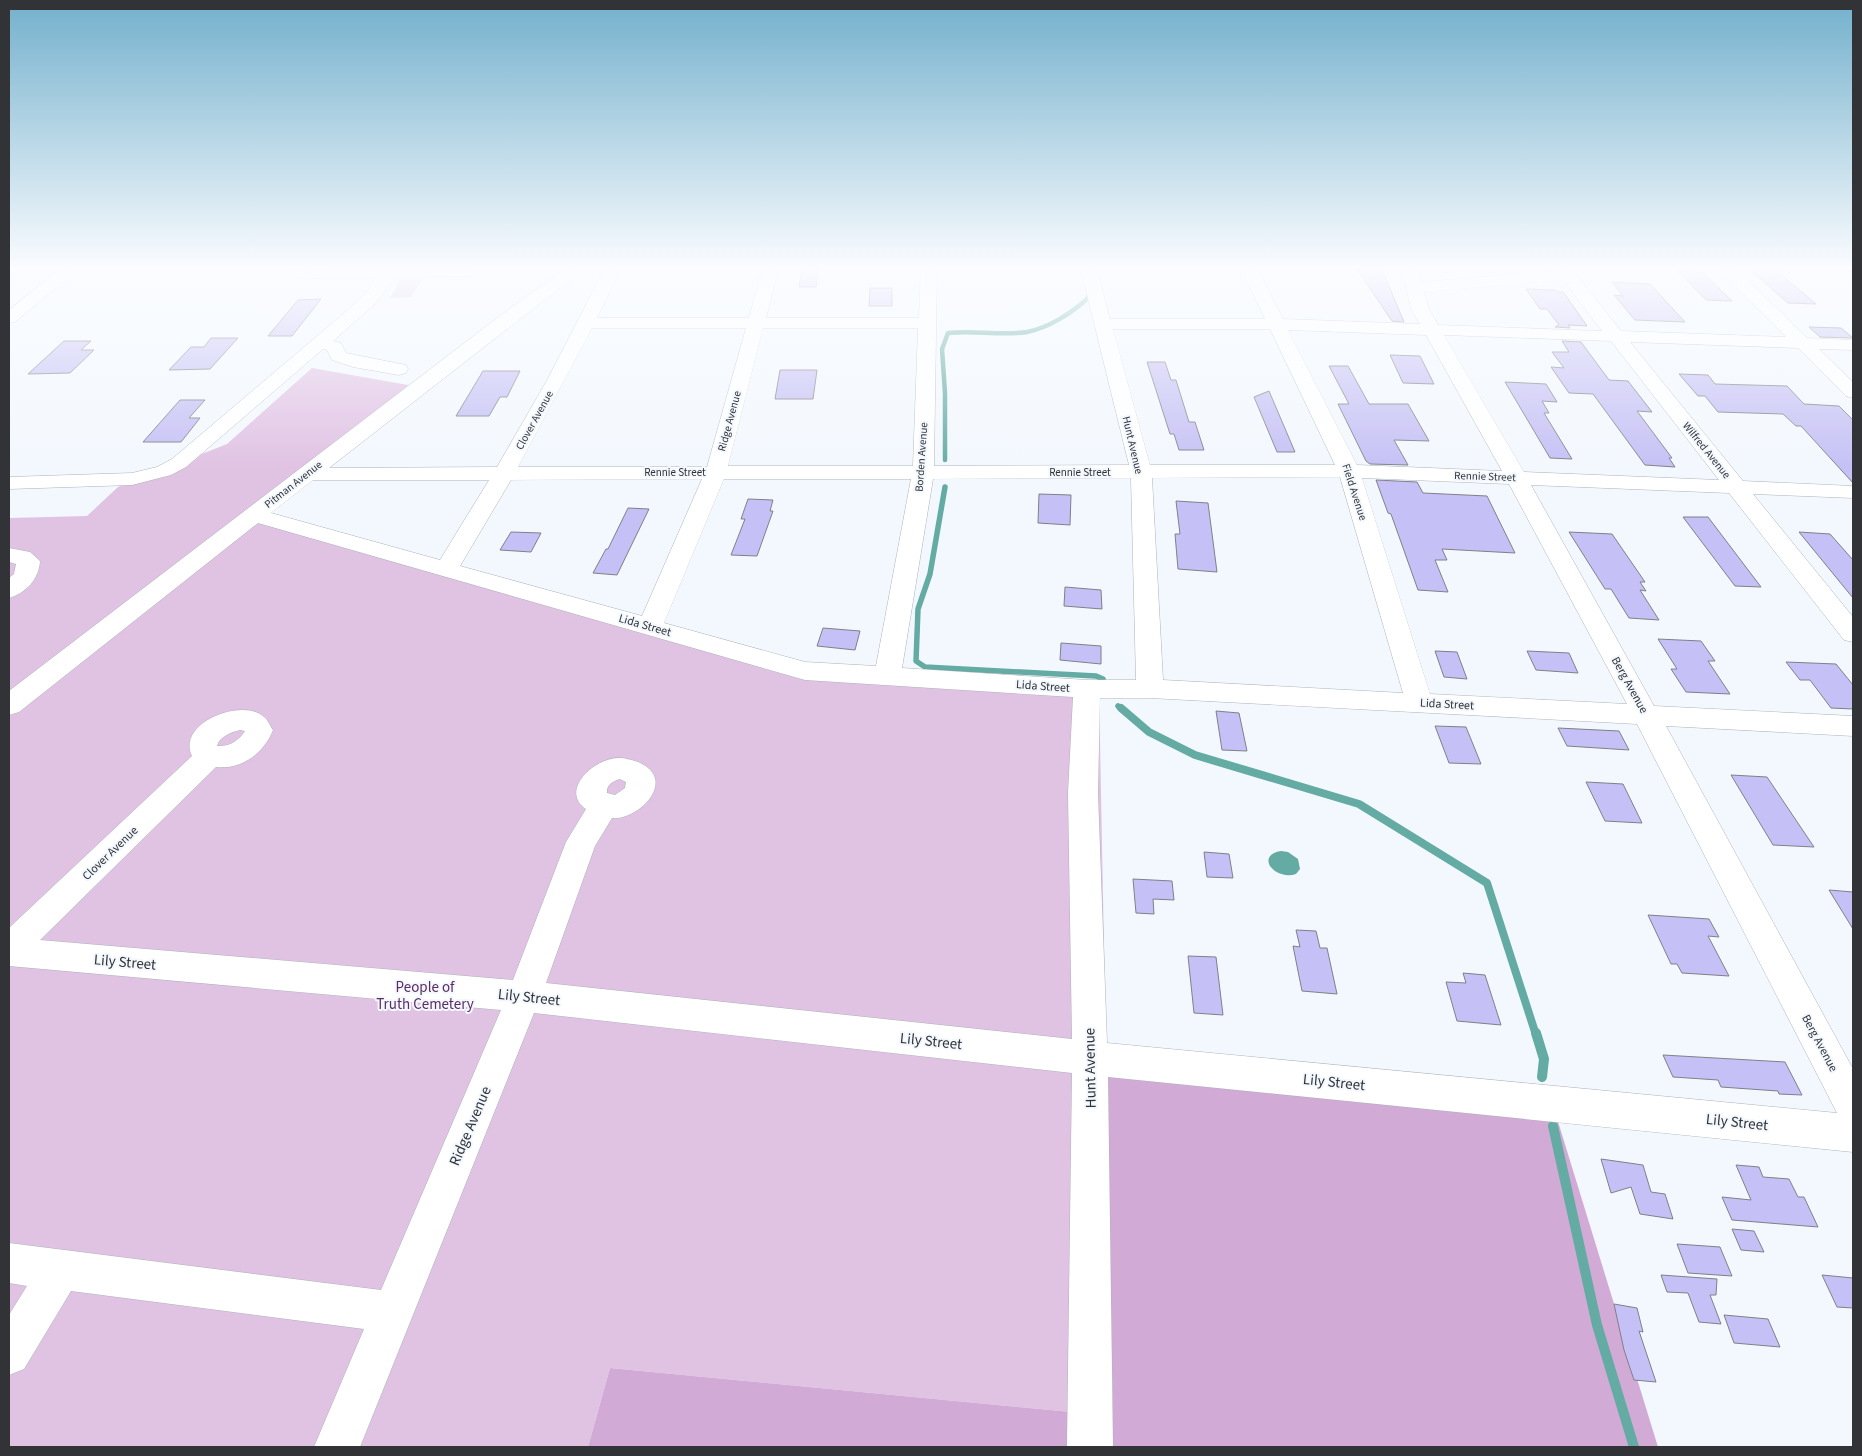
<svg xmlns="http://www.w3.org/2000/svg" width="1862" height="1456" font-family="'Source Sans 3',sans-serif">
  <rect width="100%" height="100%" fill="#f3f8fe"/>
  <!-- green -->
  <g fill="#e0c2e3">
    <polygon points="400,280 422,280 411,297 390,298"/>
    <polygon points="312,368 425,388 265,516 788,669 1099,688 1113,1416 610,1368 588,1447 9,1447 9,518 87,516 118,487 227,444"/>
  </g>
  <!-- forest -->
  <polygon fill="#d1aad5" points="1106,1060 1552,1102 1658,1447 588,1447 610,1368 1113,1416"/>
  <!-- water -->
  <path fill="#63aba3" d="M1281,851L1288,852L1298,859L1300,869L1296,874C1274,881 1255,855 1281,851Z"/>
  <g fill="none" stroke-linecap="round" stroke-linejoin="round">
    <!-- stream-far3 -->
    <path stroke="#63aba3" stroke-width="4.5" d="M945,460V393L942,349L948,333C974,330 1001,336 1027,332C1048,328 1072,313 1088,298L1089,291"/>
    <!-- stream-far2 -->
    <g stroke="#63aba3" stroke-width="5.5">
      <polyline points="945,487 930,574 918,609 916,661 925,667 1096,676 1103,679"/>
      <polyline points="1118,706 1122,710"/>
    </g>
    <!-- stream-far1 -->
    <polyline stroke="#63aba3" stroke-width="8" points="1121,708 1149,732 1195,755 1359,804 1487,883 1536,1035"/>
    <!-- stream -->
    <g stroke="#63aba3" stroke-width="10">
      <polyline points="1536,1033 1544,1059 1542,1077"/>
      <polyline points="1553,1126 1597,1325 1634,1447"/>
    </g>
  </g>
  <!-- building -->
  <g fill="#c5c0f5" stroke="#808088">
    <polygon points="802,266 819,266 816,287 799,287"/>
    <polygon points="1381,267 1404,322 1392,321 1356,268"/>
    <polygon points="1750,270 1777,271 1816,304 1788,303"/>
    <polygon points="1678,271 1703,273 1732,301 1706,300"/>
    <polygon points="1612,282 1650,284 1685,322 1635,320 1614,295 1623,296"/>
    <polygon points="870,288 892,288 892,306 869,306"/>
    <polygon points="1526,289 1554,290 1564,293 1587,326 1568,325 1570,328 1555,327 1559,325 1547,309 1540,309"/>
    <polygon points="321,299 292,336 268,336 298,300"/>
    <polygon points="1809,327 1841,328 1853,338 1820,337"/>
    <polygon points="211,338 238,338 210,369 169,370 191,347 204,347"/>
    <polygon points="64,341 91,341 81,350 94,350 70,373 28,374"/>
    <polygon points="1562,341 1581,342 1609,380 1628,381 1652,412 1637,411 1672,458 1669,458 1675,467 1645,465 1593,394 1569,393 1551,367 1564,368 1552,352 1569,352"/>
    <polygon points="1390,355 1420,356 1434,384 1403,383"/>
    <polygon points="1147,362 1165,362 1171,380 1176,380 1189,422 1195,422 1204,450 1179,450 1174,434 1170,434"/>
    <polygon points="1329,366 1348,366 1369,404 1408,404 1429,441 1394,440 1408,465 1370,464 1366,461 1338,404 1349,404"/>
    <polygon points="780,370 817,370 813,399 775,399"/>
    <polygon points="483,371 520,371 507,397 500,397 489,416 456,416"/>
    <polygon points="1679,374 1708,375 1715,384 1787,386 1804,404 1839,406 1853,420 1853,483 1801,426 1796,426 1783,414 1718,412 1705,396 1698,396"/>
    <polygon points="1505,382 1546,384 1557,402 1542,401 1549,413 1544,413 1572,459 1550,458"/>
    <polygon points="1269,391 1295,452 1277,452 1254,397"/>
    <polygon points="180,400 205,400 189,418 200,418 181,442 143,442"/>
    <polygon points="1376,480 1417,482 1423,493 1487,496 1515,553 1442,549 1447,560 1435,560 1448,592 1418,590 1391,514 1388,513"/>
    <polygon points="1039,494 1071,495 1070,525 1038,523"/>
    <polygon points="748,499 773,500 770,511 773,511 757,556 731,555 745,519 741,519"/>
    <polygon points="1176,501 1208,503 1217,572 1178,569 1175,534 1180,534"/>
    <polygon points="628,508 649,509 617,575 593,573 606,549 608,549"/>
    <polygon points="1683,517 1708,517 1761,587 1735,586"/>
    <polygon points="511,532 541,533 531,552 500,550"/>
    <polygon points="1569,532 1612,534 1645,582 1640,582 1646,591 1640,590 1659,620 1629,618 1611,589 1605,589"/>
    <polygon points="1799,532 1830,534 1853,560 1853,598"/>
    <polygon points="1065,587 1101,590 1102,609 1064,606"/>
    <polygon points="823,628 860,631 855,650 817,646"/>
    <polygon points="1658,639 1701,641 1715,661 1708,661 1730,694 1686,692 1671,669 1677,669"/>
    <polygon points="1061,643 1101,646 1101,664 1060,660"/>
    <polygon points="1435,651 1457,652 1467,679 1444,677"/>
    <polygon points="1527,651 1569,653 1578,673 1536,670"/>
    <polygon points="1786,662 1836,664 1853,685 1853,709 1831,708 1810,680 1800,680"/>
    <polygon points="1216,711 1239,713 1247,751 1222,750"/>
    <polygon points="1435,726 1466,727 1481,764 1449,763"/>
    <polygon points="1558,728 1619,731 1629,750 1567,746"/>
    <polygon points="1731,775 1767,777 1814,847 1773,845"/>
    <polygon points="1586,782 1623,784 1642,823 1605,821"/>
    <polygon points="1204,852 1229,854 1233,878 1207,877"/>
    <polygon points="1133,879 1172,881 1174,900 1153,899 1154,914 1136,913"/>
    <polygon points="1829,890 1853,892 1853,929"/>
    <polygon points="1648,915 1709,919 1719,937 1708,936 1729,976 1682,973 1677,964 1671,964"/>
    <polygon points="1296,930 1316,931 1320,948 1327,948 1337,994 1302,991 1293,946 1300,947"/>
    <polygon points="1188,956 1216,957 1223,1015 1194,1013"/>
    <polygon points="1463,973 1485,975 1501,1025 1457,1021 1446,982 1466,983"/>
    <polygon points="1663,1055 1785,1062 1802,1095 1779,1094 1778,1091 1721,1087 1718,1080 1673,1077"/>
    <polygon points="1601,1159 1643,1165 1651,1192 1665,1194 1673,1219 1640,1214 1631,1187 1611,1193"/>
    <polygon points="1736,1165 1759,1167 1763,1177 1789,1179 1798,1197 1804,1197 1818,1227 1732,1220 1722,1197 1751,1200"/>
    <polygon points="1732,1229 1754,1231 1764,1252 1741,1250"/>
    <polygon points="1677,1244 1720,1247 1732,1276 1688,1273"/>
    <polygon points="1661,1275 1717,1279 1716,1295 1710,1295 1721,1324 1699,1322 1688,1293 1667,1292"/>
    <polygon points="1822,1275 1853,1278 1853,1308 1837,1307"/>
    <polygon points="1614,1304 1637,1308 1643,1332 1639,1331 1656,1382 1634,1380 1624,1350"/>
    <polygon points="1724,1315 1768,1319 1780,1347 1734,1343"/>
  </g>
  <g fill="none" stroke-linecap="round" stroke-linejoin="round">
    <defs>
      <g id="minor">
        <polygon points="64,266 81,267 15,322 9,323 9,310"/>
        <polygon points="385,266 471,266 476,268 478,271 476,274 470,276 394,277 376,303 333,341 341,343 346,353 406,365 408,369 406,373 399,375 353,367 332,360 327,350 323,349 186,467 171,475 132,485 9,489 9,477 132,473 157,467 172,459 349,309 364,295 377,277 300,278 294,276 292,273 294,270"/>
        <path d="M569,266H588L329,468L497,467L546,382L606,266H622L597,318H749L763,266H779L766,318H919L921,266H937L934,466L1129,465L1080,266H1096L1110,319H1265L1240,266H1256L1283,319L1420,324L1411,309L1403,273L1398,266H1414L1419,273L1422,282L1556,271L1552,266H1569L1621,331L1786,337L1715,266H1733L1807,338L1853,340V350L1819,349L1853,382V398L1846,396L1798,348L1630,342L1743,481L1853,486V498L1753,494L1853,617V642L1844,640L1729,493L1531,485L1654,706L1853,716V736L1666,726L1853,1069V1152L1108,1077L1113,1447H1067L1072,1073L534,1013L360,1447H314L364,1329L71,1291L24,1369L9,1375V1315L27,1286L9,1283V1243L381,1290L501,1010L9,966V928L192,756C176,723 243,697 264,717C268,720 270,726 273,730C264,753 242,770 216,767L40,940L513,980L566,842L586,809C558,790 597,756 620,758C625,758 631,760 635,761C644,764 652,769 655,778C660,799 630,820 612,818L595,846L546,983L1072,1039L1068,793L1073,697L805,680L258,523L19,712L9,715V691L501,315ZM1563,280L1602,331L1438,325L1429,309L1424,292ZM592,328H746L707,467H518ZM763,328H918L913,466H728ZM1113,329H1270L1335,465H1150ZM1288,330L1426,335L1502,471L1357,465ZM1444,335L1611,341L1719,480L1524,472ZM1340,477L1403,693L1163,680L1152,478ZM1131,478L1136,680H1087L902,668L933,479ZM1362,478L1509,484L1627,704L1430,694ZM702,479L642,616L460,566L511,480ZM724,479H911L876,666L805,662L664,623ZM313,480H489L440,560L271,513ZM1100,698H1150L1637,724L1837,1113L1107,1043L1098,793ZM240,730L245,731C239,741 229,747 217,746C219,737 231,732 240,730ZM620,779L626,782L625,788L615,795L607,793C606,785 613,781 620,779Z"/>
        <path d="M9,548L30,552L40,561C39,579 26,593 9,598V578L14,574L16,564L9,562Z"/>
      </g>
    </defs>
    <!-- minor casing -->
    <use href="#minor" stroke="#adb3ba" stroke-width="1"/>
    <!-- minor -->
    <use href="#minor" fill="#fff" fill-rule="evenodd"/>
  </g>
  <!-- sky -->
  <linearGradient id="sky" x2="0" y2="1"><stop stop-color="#73b0cc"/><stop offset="0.57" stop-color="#fafcff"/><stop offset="1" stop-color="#fafcff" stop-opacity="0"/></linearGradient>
  <rect width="1862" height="470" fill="url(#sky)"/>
  <g text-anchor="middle" stroke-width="4" stroke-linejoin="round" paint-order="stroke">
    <!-- far-street labels -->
    <g font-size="11" fill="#313336" stroke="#f3f8fe">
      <text transform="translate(534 420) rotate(-61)" y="4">Clover Avenue</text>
      <text transform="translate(729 421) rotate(-75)" y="4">Ridge Avenue</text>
      <text transform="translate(1133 445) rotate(77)" y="4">Hunt Avenue</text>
      <text transform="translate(1707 450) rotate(51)" y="4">Wilfred Avenue</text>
      <text transform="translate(921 457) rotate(-86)" y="4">Borden Avenue</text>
      <text x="675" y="476">Rennie Street</text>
      <text x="1080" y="476">Rennie Street</text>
      <text transform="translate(1485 476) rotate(2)" y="4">Rennie Street</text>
      <text transform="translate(293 484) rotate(-38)" y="4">Pitman Avenue</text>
      <text transform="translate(1355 492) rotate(72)" y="4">Field Avenue</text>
    </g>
    <!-- street labels -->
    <g font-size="12" fill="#313336" stroke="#f3f8fe">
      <text transform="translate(645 625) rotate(16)" y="4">Lida Street</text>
      <text transform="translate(1630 685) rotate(61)" y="4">Berg Avenue</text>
      <text transform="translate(1043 686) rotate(4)" y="4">Lida Street</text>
      <text transform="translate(1447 704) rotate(3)" y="4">Lida Street</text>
      <text transform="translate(110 853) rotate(-44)" y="4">Clover Avenue</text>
      <text transform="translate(1820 1043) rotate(62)" y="4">Berg Avenue</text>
    </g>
    <!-- near-street labels -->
    <g font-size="15" fill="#313336" stroke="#f3f8fe">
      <text transform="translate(125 962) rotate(5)" y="5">Lily Street</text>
      <text transform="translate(529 997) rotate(6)" y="5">Lily Street</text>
      <text transform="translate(931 1041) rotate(6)" y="5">Lily Street</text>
      <text transform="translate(1090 1068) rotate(-91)" y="5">Hunt Avenue</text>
      <text transform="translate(1334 1082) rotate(6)" y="5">Lily Street</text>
      <text transform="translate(1737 1122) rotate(6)" y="5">Lily Street</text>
      <text transform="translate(470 1126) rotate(-67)" y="5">Ridge Avenue</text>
    </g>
    <!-- near-park labels -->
    <g font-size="15" fill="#5b2b61" stroke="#f3f8fe">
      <text x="425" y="992">People of<tspan x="425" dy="17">Truth Cemetery</tspan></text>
    </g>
  </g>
  <!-- border -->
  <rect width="1862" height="1456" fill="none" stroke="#313336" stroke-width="20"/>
</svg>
